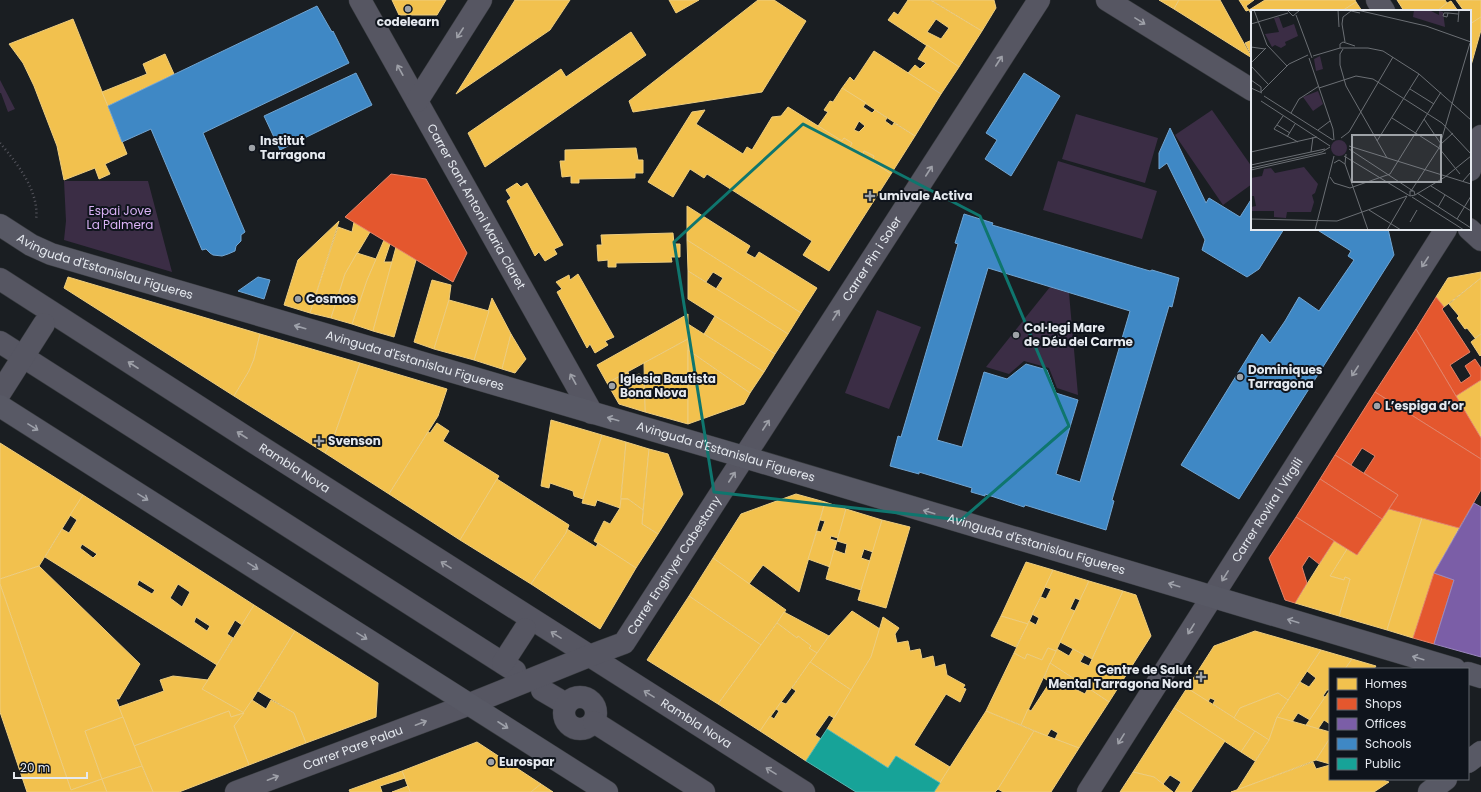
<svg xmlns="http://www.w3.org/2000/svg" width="1481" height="792" font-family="Poppins,sans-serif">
  <rect width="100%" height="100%" fill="#1a1e22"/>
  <!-- green -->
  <g fill="#3b2d45">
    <polygon points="0,80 15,109 8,112 1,93 0,93"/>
    <polygon points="1212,110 1252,167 1252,184 1223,205 1175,135"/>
    <polygon points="1076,114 1158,138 1145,183 1062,159"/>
    <polygon points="1058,161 1157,191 1142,239 1043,210"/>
    <polygon points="64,181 148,181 172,272 64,240 66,221"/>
    <polygon points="1050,287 1069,293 1078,395 1057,388 1049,368 1024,361 1009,374 986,367"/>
    <polygon points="877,310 921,327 889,409 845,393"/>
  </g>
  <!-- homes -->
  <g fill="#f2c14e" stroke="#eecd7e" fill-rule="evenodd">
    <polygon points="392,0 446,0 437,15 399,15"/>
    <polygon points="515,0 570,0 550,30 456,94"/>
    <polygon points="669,0 699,0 676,13"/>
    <polygon points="758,0 774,0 806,21 762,92 633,112 629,101"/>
    <path d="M908,0H930L982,31L959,67L888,20L894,12L898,15ZM936,19L949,28L941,39L927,32Z"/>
    <polygon points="931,0 994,0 996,8 982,31"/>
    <polygon points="1159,0 1179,0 1174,9"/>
    <polygon points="1179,0 1220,0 1252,58 1174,9"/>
    <polygon points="1239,0 1254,0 1246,6 1249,10 1246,11"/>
    <polygon points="1265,0 1355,0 1356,2 1342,11 1252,11 1252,16 1249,10"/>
    <polygon points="1397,0 1445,0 1447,3 1437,11 1404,11"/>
    <polygon points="1456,0 1481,0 1481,17 1470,24 1470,11 1464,11"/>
    <polygon points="1451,1 1458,11 1437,11 1447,3"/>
    <polygon points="1356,2 1362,11 1342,11"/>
    <polygon points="1481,17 1481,30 1470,69 1470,24"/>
    <polygon points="73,19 127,154 105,164 110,174 99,179 95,168 64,180 57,146 34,86 23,63 9,44"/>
    <polygon points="631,32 646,55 485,167 468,133 561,69 566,77"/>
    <polygon points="1252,40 1252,56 1245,43"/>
    <polygon points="927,45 959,67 941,94 908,73 915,65 920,69 926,63 918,59"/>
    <polygon points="874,51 941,94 915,136 842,88 850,77 854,81"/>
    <polygon points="165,54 174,74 108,106 102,92 147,74 143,64"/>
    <path d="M842,88L866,103L863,107L872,113L875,110L887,118L885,121L892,126L894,123L915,136L891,174L872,161L874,156L864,151L863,154L850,147L852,143L844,138L842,141L818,126L828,112L824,110L830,101L833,102ZM859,121L865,126L859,132L854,130Z"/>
    <polygon points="788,107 842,141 844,138 852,143 850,147 863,154 864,151 874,156 872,161 891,174 829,271 803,255 812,241 707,174 704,178 690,169 673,197 648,182 692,112 705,110 696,124 743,154 747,147 752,150 772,117 781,116"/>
    <polygon points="636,148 638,160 643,160 643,173 635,173 635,178 579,179 579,183 571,183 571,176 562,177 560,161 565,161 565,150"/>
    <polygon points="517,183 521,187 527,183 563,245 554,249 557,254 545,261 539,252 535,256 507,201 511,198 506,190"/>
    <polygon points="687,206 750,246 746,253 755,258 759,252 817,288 801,313 687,240"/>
    <polygon points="339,221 310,313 284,305 298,260"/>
    <polygon points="354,222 370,232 345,274 331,318 310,313 338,227 352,232"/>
    <polygon points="673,233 674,244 680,244 680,257 671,257 672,262 616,263 616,267 608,267 608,260 598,261 597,245 602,245 601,235"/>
    <polygon points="384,240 390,244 384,262 392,262 373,331 352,324 367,280"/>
    <polygon points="687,240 801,313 788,334 716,289 723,278 713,272 706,282 688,271"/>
    <polygon points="396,247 416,260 394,337 373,331"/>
    <polygon points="357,253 376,259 367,280 352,324 331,318 345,274"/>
    <polygon points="688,271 788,334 775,354 688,299"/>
    <polygon points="1481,272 1481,278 1444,307 1436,297 1448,278"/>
    <polygon points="578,274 614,337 605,341 608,345 595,353 590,344 587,348 557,292 562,289 556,282 569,275 570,280"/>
    <polygon points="68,277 260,334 254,359 249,371 234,396 64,288"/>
    <polygon points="1481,278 1481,334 1475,338 1467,328 1465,329 1457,318 1459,316 1449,304"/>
    <polygon points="432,280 451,285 449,300 434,349 414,342"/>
    <polygon points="492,298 511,334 502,369 474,360"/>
    <polygon points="449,300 489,311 474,360 434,349"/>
    <polygon points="688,314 688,339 607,383 597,365"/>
    <polygon points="715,316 775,354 764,372 704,334"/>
    <polygon points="688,324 764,372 750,393 688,350"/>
    <polygon points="260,334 360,363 332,442 325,453 234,396 249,371 254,359"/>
    <polygon points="511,334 526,359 515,373 502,369"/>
    <polygon points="1481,334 1481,355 1480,356 1471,342"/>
    <polygon points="688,339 688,424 645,412 644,363"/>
    <polygon points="688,350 750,393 744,404 688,424"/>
    <polygon points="360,363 447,389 438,416 389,494 325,453 332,442"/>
    <polygon points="628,372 630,378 639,374 644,377 645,412 619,404 607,383"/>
    <polygon points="1481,380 1481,438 1456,396"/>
    <polygon points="551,420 602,435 583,499 574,496 573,491 550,483 549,488 541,486"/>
    <polygon points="437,423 449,431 443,441 499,476 460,540 389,494 428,432 430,433"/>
    <polygon points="602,435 626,442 620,508 597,500 595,506 582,503"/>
    <polygon points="626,442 649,449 643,510 628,499 621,499"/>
    <polygon points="0,443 83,495 39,566 0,579"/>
    <polygon points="649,449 668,454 683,494 658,534 642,524"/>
    <polygon points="497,479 569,525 566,533 531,584 460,540"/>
    <polygon points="796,494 825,502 799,592 763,565 749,584 713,558 741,514"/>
    <path d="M83,495L254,605L242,625L235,620L227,634L233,638L217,665L45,557L62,529L69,533L77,520L70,515ZM82,544L97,554L93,558L80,548ZM139,580L155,590L152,594L137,585ZM178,584L190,592L182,607L170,598ZM196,617L210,626L207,631L194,622Z"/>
    <polygon points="621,499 628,499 643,510 642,524 658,534 636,568 594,541 604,521 610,524 620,508"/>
    <polygon points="825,502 846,509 838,538 831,536 830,539 837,541 830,567 808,559 817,531 821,532 825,521 820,520"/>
    <polygon points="846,509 882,520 873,552 864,549 861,558 870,561 861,590 826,579 834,550 845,554 847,544 837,541"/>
    <polygon points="1389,509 1422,518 1387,630 1339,616 1350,579 1345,577 1344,580 1330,576 1347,549 1357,555"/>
    <polygon points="1422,518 1459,528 1434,573 1413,638 1387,630"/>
    <polygon points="882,520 910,527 886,608 858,600"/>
    <polygon points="567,529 596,547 598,543 636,568 600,629 531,584 566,533"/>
    <polygon points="1334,541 1347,549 1330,576 1344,580 1345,577 1350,579 1339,616 1295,603"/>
    <polygon points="713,558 786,610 761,645 689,596"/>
    <polygon points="1026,562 1053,570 1028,624 1001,616"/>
    <polygon points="39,566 140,664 119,699 116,699 123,717 85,731 102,779 71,790 0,584 0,579"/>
    <polygon points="1053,570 1089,581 1080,600 1075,598 1070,609 1075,611 1056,651 1048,648 1042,660 1027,654 1025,659 1014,653 1029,621 1036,625 1039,618 1032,614 1041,597 1046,599 1051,589 1045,587"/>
    <polygon points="1089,581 1123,591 1092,659 1060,642"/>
    <polygon points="0,584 71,790 102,779 107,792 27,792 0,712"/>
    <polygon points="1123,591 1136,595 1151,636 1109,702 1085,686 1086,683 1081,679 1079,682 1050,663 1057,649 1069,656 1073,649 1084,655 1080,662 1089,666"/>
    <polygon points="689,596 761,645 718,704 647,660"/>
    <polygon points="254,605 295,631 244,713 202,689"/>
    <polygon points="852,611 880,629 871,657 851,690 810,662 829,636"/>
    <polygon points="784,612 829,636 817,653 809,648 811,646 798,636 797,638 777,623"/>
    <polygon points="1001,616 1028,624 1016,647 991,636"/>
    <polygon points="883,617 899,628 895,634 897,643 908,641 910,651 920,649 922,659 933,656 935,667 945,664 947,675 965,685 963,688 966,689 960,702 946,694 914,745 950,767 940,783 896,756 888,768 827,729 871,657"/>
    <polygon points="777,623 797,638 798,636 811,646 809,648 817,653 760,731 718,704"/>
    <polygon points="295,631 378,683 376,717 306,743 294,713 258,691"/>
    <polygon points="1255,631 1321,650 1288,700 1278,693 1240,708 1234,718 1213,704 1215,700 1210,698 1208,702 1187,688 1214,646"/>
    <polygon points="1048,648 1056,651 1021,725 986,711 1014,653 1025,659 1027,654 1042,660"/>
    <polygon points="1321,650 1352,659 1345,669 1330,669 1330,690 1327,690 1323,696 1325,697 1310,720 1298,713 1292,722 1277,717 1300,682 1309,687 1316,678 1307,671"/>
    <polygon points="1352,659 1376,666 1374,669 1345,669"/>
    <polygon points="810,662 851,690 834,718 829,715 815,735 821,739 806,761 760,731 770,716 774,719 779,711 776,709 781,702 786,704 796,691 792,688"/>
    <polygon points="1050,663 1079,682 1075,689 1085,694 1088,688 1109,702 1079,748 1055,739 1058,733 1051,729 1047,736 1021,725 1028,709 1031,711 1050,682 1044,678"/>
    <polygon points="173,676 208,680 202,689 244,713 231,717 229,711 134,746 119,707 164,691 160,680"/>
    <polygon points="1187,688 1255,731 1241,752 1174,708"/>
    <polygon points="1330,690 1330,724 1324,720 1318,729 1306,725"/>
    <polygon points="1278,693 1288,700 1277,717 1269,740 1234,718 1240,708"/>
    <polygon points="252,700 266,709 271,700 294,713 306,743 249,765 234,726"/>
    <polygon points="1174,708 1225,741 1191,792 1175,792 1181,782 1170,775 1163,784 1154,777 1133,772"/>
    <polygon points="229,711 231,717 244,713 234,726 249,765 179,792 153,792 134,746"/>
    <polygon points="986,711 1034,731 998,789 995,792 934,792"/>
    <polygon points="123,717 142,766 102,779 85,731"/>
    <polygon points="1277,717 1330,732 1330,738 1316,760 1237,790 1269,740"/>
    <polygon points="1034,731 1079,748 1051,792 1003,792 998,789"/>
    <polygon points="1255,731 1269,740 1255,761 1241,752"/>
    <polygon points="1330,738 1330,764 1316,760"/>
    <polygon points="477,742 541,784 531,792 410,792 402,771"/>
    <polygon points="1313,762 1316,769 1330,765 1330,779 1380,779 1389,782 1374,792 1231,792"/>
    <polygon points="142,766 153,792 107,792 102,779"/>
    <polygon points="402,771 405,778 380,786 382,792 350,792 349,790"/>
    <polygon points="1133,772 1154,777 1173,792 1120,792"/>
    <polygon points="541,784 553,792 531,792"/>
    <polygon points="408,786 410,792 392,792"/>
  </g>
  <!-- shops -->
  <g fill="#e4572e" stroke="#e48368">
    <polygon points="391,174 426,179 467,253 453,282 345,217"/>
    <polygon points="1436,297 1444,307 1442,309 1470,352 1450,365 1461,383 1471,376 1465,366 1475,359 1481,368 1481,380 1456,396 1416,329"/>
    <polygon points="1416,329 1481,438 1481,459 1375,392"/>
    <polygon points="1375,392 1481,459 1481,490 1459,528 1389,509 1398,495 1364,473 1375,456 1362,448 1351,465 1335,455"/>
    <polygon points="1335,455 1398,495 1382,519 1320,479"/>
    <polygon points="1320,479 1382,519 1357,555 1296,517"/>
    <polygon points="1296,517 1334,541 1319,564 1309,556 1302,567 1307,583 1295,603 1285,600 1269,558"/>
    <polygon points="1434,573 1454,580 1434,644 1413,638"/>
  </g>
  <!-- offices -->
  <polygon fill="#7b5ea7" stroke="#9b88bd" points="1474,503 1481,507 1481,657 1434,644 1454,580 1434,573"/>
  <!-- schools -->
  <g fill="#3f88c5" stroke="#71a5d2" fill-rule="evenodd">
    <polygon points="317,6 332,32 333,31 349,63 203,133 245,232 241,235 241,241 236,246 235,251 228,254 222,256 213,255 210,253 206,249 202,250 151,129 122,142 108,106"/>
    <polygon points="356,73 372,105 280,150 264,116"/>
    <polygon points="1024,73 1060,96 1011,176 985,159 997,140 986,133"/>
    <polygon points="1170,128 1206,203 1209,198 1240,217 1252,198 1252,229 1284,229 1259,269 1247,277 1202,250 1205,240 1167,163 1159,169 1159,153"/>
    <path d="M964,214L993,223L992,225L1150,271L1152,270L1179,278L1172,307L1169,306L1112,500L1114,501L1106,530L1025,505L1024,507L985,494V496L971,492L972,488L919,472V474L890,466L898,436L901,437L958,244L955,243ZM988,268L1130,311L1080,482L1056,474L1078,400L1056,393L1047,370L1026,364L1007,379L984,372L962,447L937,440Z"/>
    <polygon points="1316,229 1388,229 1394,255 1239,499 1181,465 1262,334 1270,343 1285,321 1299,297 1319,311 1354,260 1348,256 1351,251"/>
    <polygon points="258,277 270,280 264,299 238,291"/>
  </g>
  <!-- public -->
  <polygon fill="#17a398" stroke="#55b8b2" points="827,729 888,768 896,756 940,783 934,792 856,792 806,761"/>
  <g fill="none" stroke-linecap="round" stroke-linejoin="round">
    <defs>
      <g id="street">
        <path id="s1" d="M360,0L592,413"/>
        <polyline points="1107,0 1252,90"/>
        <polyline points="1377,0 1384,11"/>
        <polyline points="417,101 481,0"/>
        <polyline points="1470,170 1481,136"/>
        <polyline points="1469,229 1481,240"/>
        <path id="s2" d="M0,279L255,443L804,792"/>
        <polyline points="0,342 515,671"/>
        <polyline points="0,393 44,324"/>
        <polyline points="503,663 525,629"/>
        <polyline points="542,690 566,704"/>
        <circle cx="580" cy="713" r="16"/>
        <polyline points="594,722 704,792"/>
        <path id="s3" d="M236,792L470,704L589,656L624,643L1039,0"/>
        <path id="s4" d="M1088,792L1446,229"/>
      </g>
      <g id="secondary">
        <path id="s5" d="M0,225L31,245L51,254L744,457L1455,669"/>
        <polyline points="0,406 607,792"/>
        <polyline points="1468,673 1481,677"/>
        <polyline points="1468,762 1481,752"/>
        <polyline points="1429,792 1446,779"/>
      </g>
    </defs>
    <!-- street casing -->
    <use href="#street" stroke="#373a3e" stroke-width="23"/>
    <!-- secondary casing -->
    <use href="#secondary" stroke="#373a3e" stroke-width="23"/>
    <!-- path -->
    <path stroke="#56565e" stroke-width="2.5" stroke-dasharray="1 3" stroke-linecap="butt" d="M0,143C17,163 40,192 36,220"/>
    <!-- street -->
    <use href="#street" stroke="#565662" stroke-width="22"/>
    <!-- secondary -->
    <use href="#secondary" stroke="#585965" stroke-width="22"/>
  </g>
  <!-- one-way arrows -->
  <defs><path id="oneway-shaft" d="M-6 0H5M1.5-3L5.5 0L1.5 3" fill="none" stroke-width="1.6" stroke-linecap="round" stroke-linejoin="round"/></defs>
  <g stroke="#9ea0a8">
    <use href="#oneway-shaft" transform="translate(1140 21) rotate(32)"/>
    <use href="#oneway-shaft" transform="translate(460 33) rotate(123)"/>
    <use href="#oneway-shaft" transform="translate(999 61) rotate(-57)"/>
    <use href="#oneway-shaft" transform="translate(400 70) rotate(-119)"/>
    <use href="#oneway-shaft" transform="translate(929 171) rotate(-57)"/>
    <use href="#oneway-shaft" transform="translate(1425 262) rotate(123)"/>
    <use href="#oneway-shaft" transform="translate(836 315) rotate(-57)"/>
    <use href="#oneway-shaft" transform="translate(133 365) rotate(-147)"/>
    <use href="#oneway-shaft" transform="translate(1355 371) rotate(123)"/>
    <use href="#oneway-shaft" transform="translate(573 379) rotate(-119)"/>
    <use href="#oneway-shaft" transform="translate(766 425) rotate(-57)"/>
    <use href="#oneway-shaft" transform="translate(242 435) rotate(-147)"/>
    <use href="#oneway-shaft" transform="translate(732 477) rotate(-57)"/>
    <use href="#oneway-shaft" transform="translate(446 565) rotate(-148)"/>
    <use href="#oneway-shaft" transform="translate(1225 576) rotate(122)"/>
    <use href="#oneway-shaft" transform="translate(1191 629) rotate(122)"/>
    <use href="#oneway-shaft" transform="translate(556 635) rotate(-148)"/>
    <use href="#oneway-shaft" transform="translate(649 694) rotate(-148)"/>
    <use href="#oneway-shaft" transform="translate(421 723) rotate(-21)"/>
    <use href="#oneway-shaft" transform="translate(1121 739) rotate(122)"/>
    <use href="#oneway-shaft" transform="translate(771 771) rotate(-148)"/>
    <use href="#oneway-shaft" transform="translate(273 778) rotate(-21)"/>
  </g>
  <g stroke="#9ea1aa">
    <use href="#oneway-shaft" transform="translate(300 327) rotate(-164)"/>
    <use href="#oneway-shaft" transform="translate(613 419) rotate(-164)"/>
    <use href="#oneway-shaft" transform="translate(33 427) rotate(32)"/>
    <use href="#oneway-shaft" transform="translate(143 497) rotate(32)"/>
    <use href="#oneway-shaft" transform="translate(929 512) rotate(-163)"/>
    <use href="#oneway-shaft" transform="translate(253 566) rotate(32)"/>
    <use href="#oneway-shaft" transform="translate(1174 585) rotate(-163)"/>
    <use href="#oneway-shaft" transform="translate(1293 621) rotate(-163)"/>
    <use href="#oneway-shaft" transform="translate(362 636) rotate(32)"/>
    <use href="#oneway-shaft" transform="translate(1418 658) rotate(-163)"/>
    <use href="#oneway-shaft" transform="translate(503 725) rotate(33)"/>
  </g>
  <!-- marked area -->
  <path fill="none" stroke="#0f766e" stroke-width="3" stroke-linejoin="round" d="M803,124L980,216L1069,426L961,520L714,492L674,242Z"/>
  <!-- markers -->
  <g fill="#9ea2a7" stroke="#0f141c" stroke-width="1.5">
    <circle cx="408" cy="9" r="4"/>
    <circle cx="252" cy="148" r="4"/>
    <path d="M868 190h4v4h4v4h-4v4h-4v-4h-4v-4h4z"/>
    <circle cx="298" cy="299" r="4"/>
    <circle cx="1016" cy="335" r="4"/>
    <circle cx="1240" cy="377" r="4"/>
    <circle cx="612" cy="386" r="4"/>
    <circle cx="1377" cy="406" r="4"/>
    <path d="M317 435h4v4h4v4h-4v4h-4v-4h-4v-4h4z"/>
    <path d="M1199 671h4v4h4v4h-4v4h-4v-4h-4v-4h4z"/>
    <circle cx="491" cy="762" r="4"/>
  </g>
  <g text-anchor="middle" stroke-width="4" stroke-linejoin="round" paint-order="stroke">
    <!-- poi labels -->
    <g font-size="12" font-weight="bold" fill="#e5e9ef" stroke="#0f141c" text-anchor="start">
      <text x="408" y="26" text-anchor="middle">codelearn</text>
      <text x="260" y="145">Institut<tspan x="260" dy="14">Tarragona</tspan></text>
      <text x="879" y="200">umivale Activa</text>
      <text x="306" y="303">Cosmos</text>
      <text x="1024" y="332">Col·legi Mare<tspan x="1024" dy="14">de Déu del Carme</tspan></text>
      <text x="1248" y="374">Dominiques<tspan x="1248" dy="14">Tarragona</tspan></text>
      <text x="620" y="383">Iglesia Bautista<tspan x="620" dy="14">Bona Nova</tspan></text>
      <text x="1385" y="410">L’espiga d’or</text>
      <text x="328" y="445">Svenson</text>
      <text x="1192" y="674" text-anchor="end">Centre de Salut<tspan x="1192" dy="14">Mental Tarragona Nord</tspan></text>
      <text x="499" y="766">Eurospar</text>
    </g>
    <!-- street labels -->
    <g font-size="12" fill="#e5e9ef" stroke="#0f141c">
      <text dy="4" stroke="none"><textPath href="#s1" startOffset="237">Carrer Sant Antoni Maria Claret</textPath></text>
      <text dy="4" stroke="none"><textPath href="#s3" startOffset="873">Carrer Pin i Soler</textPath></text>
      <text dy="4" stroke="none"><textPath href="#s5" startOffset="114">Avinguda d'Estanislau Figueres</textPath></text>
      <text dy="4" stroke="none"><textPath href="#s5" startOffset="438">Avinguda d'Estanislau Figueres</textPath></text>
      <text dy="4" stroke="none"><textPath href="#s5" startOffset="762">Avinguda d'Estanislau Figueres</textPath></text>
      <text dy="4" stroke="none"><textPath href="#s2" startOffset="350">Rambla Nova</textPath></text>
      <text dy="4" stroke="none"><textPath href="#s4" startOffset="334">Carrer Rovira i Virgili</textPath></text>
      <text dy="4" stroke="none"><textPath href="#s5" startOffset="1086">Avinguda d'Estanislau Figueres</textPath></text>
      <text dy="4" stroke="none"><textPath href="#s3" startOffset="508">Carrer Enginyer Cabestany</textPath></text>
      <text dy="4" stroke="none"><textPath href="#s2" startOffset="826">Rambla Nova</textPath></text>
      <text dy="4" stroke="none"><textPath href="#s3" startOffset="125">Carrer Pare Palau</textPath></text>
    </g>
    <!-- park labels -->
    <g font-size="12" fill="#dab2f6" stroke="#0f141c">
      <text x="120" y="215">Espai Jove<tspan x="120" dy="14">La Palmera</tspan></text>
    </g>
  </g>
  <!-- overview -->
  <g transform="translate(1251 10)">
    <rect width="220" height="220" fill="#1a1e22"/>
    <path d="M163,0L180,1L188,5V1L192,2L194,17L162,7ZM28,7L32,18L43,14L47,26L34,32L35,35L30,38L24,35L21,37L14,24L28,22L23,8ZM69,46L72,59L65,61L63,49ZM67,81L72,94L62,101L52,87ZM80 138a8 8 0 1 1 16 0a8 8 0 1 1-16 0ZM53,157L67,174L64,183L61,185L63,192L60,202H36L35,208L23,207V201H0V197L5,196L3,186H0V168L11,166L13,159L20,158L24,163Z" fill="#3b2d45"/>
    <path fill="none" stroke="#6b6f74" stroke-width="1" d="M3,0L16,35L36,56M36,0L42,6L49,0M87,0L88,17M106,0L175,16L220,32M197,3L196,7L192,6L193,3H197L207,4M45,5L61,48M207,12L208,0M0,14L37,3M94,32L91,14L92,7L100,1L109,3M0,37L14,39M89,38V34L92,32L104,36M92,39L89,44V55L95,76L136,148M62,46L89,38H117L132,41L168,64L220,110M58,48L82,119L83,130M0,53L15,38M0,56L17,74M0,70L10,77V82M0,78L11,83M68,78L105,66L122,69L191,113L220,144M159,79L183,94M10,82L38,54L57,45M13,86L82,130M10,91L79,136M40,103L48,89L68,76M32,106L23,119L47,132M141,108L188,138L209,164M173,109L190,134L202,123M26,115L39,123M67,120L79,111M36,127L44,114M90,128L98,122L142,47M126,131L168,64M98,136L220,174M98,139L162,181M0,142L66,127M60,142L62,127M95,144L94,154L117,220M93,146L159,186L164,185L163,181H159V186M83,153L88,150L94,154M0,155L74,139M0,158L71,142L79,137M0,160L75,143M79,167L83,173L99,178L139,164L190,82M194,167L220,146M212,171L220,162M180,176L220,201M160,181L188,138L219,33M166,183L220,218M164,185L194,167M161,187L213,220M187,197L194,185M118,200L150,220M0,209L86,211L156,186M206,209L220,186M159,212L166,200M64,220L83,146M136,220L156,186"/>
    <path fill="#9ea2a7" fill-opacity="0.15" stroke="#9ea2a7" stroke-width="2" d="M101,125H190V172H101Z"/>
    <rect width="220" height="220" fill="none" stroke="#e5e9ef" stroke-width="2"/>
  </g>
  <!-- legend -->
  <rect x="1329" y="668" width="140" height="112" fill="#0f141c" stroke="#656970"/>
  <rect x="1337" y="678" width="20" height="12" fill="#f2c14e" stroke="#656970"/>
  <text x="1365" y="688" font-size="12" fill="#e5e9ef">Homes</text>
  <rect x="1337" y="698" width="20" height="12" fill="#e4572e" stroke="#656970"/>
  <text x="1365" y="708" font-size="12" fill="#e5e9ef">Shops</text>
  <rect x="1337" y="718" width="20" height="12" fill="#7b5ea7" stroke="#656970"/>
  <text x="1365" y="728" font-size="12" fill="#e5e9ef">Offices</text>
  <rect x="1337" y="738" width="20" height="12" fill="#3f88c5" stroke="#656970"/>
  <text x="1365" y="748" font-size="12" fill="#e5e9ef">Schools</text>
  <rect x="1337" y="758" width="20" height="12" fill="#17a398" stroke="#656970"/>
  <text x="1365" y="768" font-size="12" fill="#e5e9ef">Public</text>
  <!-- scale -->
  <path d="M14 772v6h73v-6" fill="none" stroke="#e5e9ef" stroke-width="2"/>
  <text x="20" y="772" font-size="12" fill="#e5e9ef" stroke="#0f141c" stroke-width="3" paint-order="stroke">20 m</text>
</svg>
